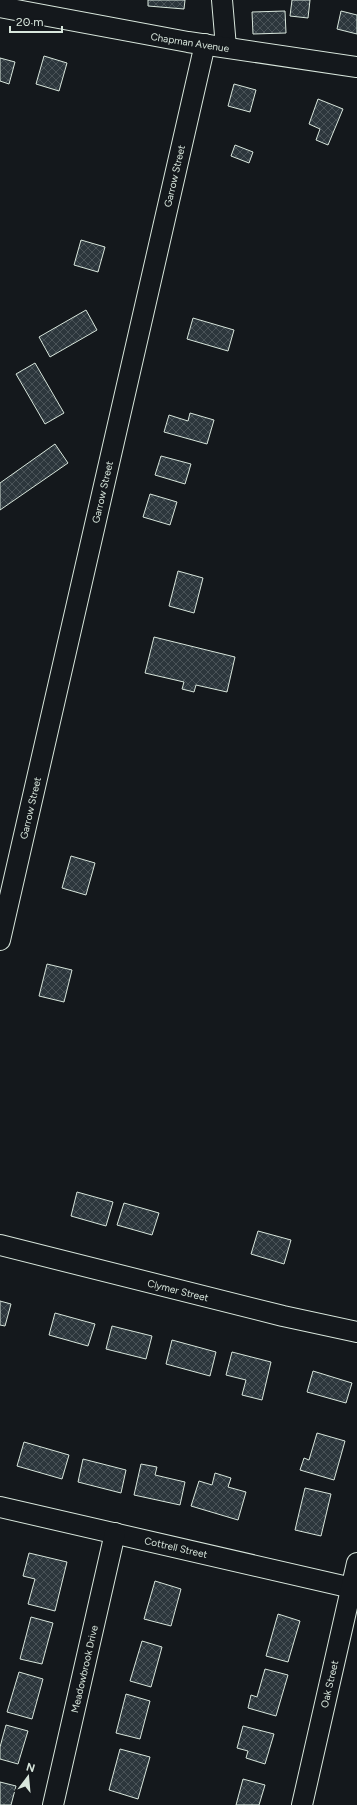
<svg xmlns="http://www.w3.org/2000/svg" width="357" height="1805" font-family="Figtree,sans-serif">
  <defs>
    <pattern id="building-cross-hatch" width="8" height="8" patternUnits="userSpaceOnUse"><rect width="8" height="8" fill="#2c363c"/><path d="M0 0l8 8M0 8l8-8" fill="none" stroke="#4a5358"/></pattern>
  </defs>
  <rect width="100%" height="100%" fill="#14181c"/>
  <!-- building -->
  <g fill="url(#building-cross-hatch)" stroke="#d8e6dc">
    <polygon points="148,0 185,0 184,9 148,6"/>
    <polygon points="292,0 310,0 308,18 290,16"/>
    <polygon points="285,11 286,33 253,34 252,12"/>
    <polygon points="341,11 357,15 357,34 337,29"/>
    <polygon points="44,56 67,63 59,91 36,84"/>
    <polygon points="0,58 15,62 9,84 0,81"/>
    <polygon points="234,84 256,90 250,112 228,106"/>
    <polygon points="318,99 343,109 328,145 316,140 320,129 309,124"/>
    <polygon points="235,145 253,152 249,163 231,156"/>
    <polygon points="81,240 105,247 98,272 74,265"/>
    <polygon points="86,310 97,330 50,357 39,337"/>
    <polygon points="193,318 234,330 228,351 187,339"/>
    <polygon points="35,363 64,413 45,424 16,374"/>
    <polygon points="190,413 214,420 207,444 164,432 169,415 188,421"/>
    <polygon points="55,444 68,463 0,510 0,483"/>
    <polygon points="161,456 191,464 185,484 155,475"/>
    <polygon points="150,494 177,502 170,525 143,517"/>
    <polygon points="178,571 203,578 194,613 169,606"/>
    <polygon points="154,637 235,657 227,692 196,685 194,692 182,689 184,682 145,673"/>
    <polygon points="71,856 95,863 86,895 62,888"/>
    <polygon points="47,964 72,970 64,1002 39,996"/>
    <polygon points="77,1192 113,1202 106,1226 71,1216"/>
    <polygon points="124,1203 159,1213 152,1235 117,1225"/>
    <polygon points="258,1231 291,1240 284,1264 251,1254"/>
    <polygon points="0,1301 11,1304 5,1326 0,1325"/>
    <polygon points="55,1313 95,1324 88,1346 49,1335"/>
    <polygon points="112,1326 152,1336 146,1359 106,1349"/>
    <polygon points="172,1340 216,1352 210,1376 166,1364"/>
    <polygon points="232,1352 271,1362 262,1400 242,1395 246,1380 226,1375"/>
    <polygon points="313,1371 352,1383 346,1403 307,1392"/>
    <polygon points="317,1433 345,1441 334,1480 300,1470 304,1458 309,1460"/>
    <polygon points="24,1442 69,1455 62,1479 17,1466"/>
    <polygon points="83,1459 126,1470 121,1493 78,1482"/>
    <polygon points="141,1464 157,1467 155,1475 185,1482 180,1505 134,1495"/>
    <polygon points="215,1473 231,1478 228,1487 246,1492 238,1520 191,1506 199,1481 212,1485"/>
    <polygon points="305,1488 331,1494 321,1536 295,1530"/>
    <polygon points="29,1553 67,1562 55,1611 28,1604 35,1579 23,1576"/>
    <polygon points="155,1581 181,1589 171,1626 144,1619"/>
    <polygon points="278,1614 300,1621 288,1662 266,1656"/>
    <polygon points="31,1617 53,1623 42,1664 20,1659"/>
    <polygon points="142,1641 162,1647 151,1687 130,1681"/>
    <polygon points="265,1669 288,1675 276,1716 248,1708 251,1695 257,1697"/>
    <polygon points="19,1672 43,1679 32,1719 7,1712"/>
    <polygon points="126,1694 150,1701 140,1739 116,1733"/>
    <polygon points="6,1725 28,1731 18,1764 0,1759 0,1747"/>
    <polygon points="243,1726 274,1734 265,1764 246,1758 248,1751 237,1748"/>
    <polygon points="120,1749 150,1757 138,1799 109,1790"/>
    <polygon points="243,1779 265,1785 259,1805 236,1805"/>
    <polygon points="0,1782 16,1786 11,1805 0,1805"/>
  </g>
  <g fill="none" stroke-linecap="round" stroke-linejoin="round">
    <defs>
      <g id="minor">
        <polyline points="222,0 226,47"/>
        <polyline points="0,7 188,42 357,67"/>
        <polyline points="0,940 205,44"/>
        <polyline points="0,1245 283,1316 357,1332"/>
        <polyline points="0,1507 352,1588"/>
        <polyline points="53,1805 115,1533"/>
        <polyline points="302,1805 357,1563"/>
      </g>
    </defs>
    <!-- minor casing -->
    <use href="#minor" stroke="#d8e6dc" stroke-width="22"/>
    <!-- minor -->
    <use href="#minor" stroke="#14181c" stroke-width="20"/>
  </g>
  <g text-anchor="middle" stroke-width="3" stroke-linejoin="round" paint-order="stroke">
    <!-- street labels -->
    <g font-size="10" fill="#d8e6dc" stroke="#14181c">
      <text transform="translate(190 42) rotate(9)" y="4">Chapman Avenue</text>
      <text transform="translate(174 176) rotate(-77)" y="4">Garrow Street</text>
      <text transform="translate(102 492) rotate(-77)" y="4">Garrow Street</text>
      <text transform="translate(30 808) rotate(-77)" y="4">Garrow Street</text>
      <text transform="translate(178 1290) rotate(14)" y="4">Clymer Street</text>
      <text transform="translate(176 1547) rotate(13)" y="4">Cottrell Street</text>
      <text transform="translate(84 1669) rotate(-77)" y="4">Meadowbrook Drive</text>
      <text transform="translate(329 1684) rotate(-77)" y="4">Oak Street</text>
    </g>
  </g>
  <!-- north arrow -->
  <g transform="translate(28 1777) rotate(16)" stroke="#14181c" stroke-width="3" paint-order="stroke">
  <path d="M0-3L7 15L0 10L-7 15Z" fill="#d8e6dc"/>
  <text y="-6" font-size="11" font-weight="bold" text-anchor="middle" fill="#d8e6dc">N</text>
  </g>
  <!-- scale -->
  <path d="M10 26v6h52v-6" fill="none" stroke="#d8e6dc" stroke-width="2"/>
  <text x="16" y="26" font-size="12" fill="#d8e6dc" stroke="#14181c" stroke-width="3" paint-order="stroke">20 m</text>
</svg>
